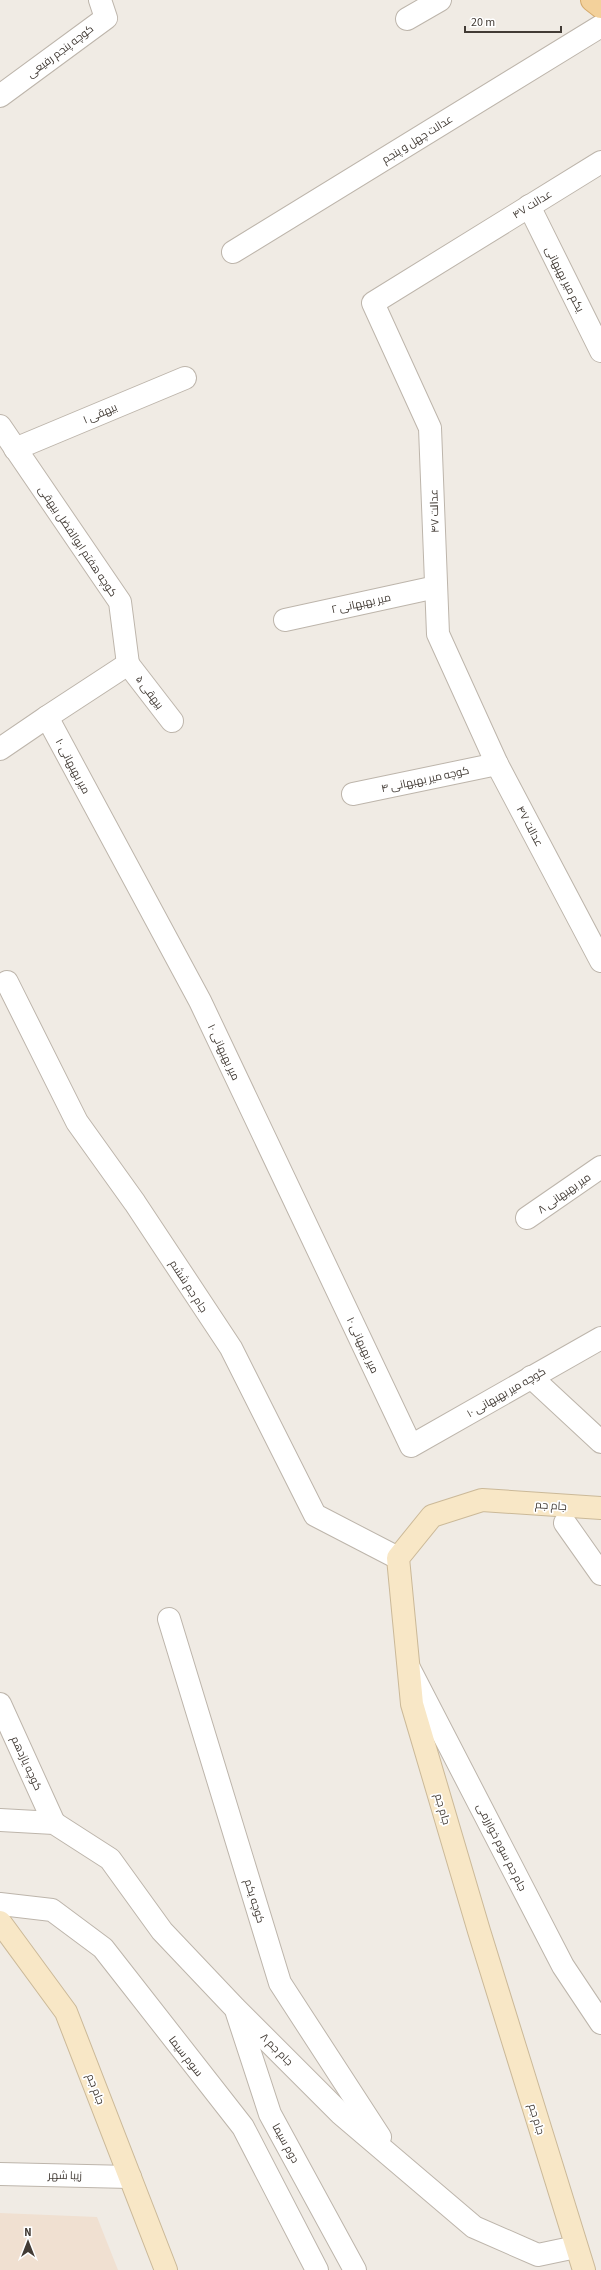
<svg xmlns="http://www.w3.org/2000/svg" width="601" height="2270" font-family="'Source Sans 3',Cairo,sans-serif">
  <rect width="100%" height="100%" fill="#f0ebe4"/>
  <!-- commercial -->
  <polygon fill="#f0e0d1" points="0,2213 97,2217 118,2270 0,2270"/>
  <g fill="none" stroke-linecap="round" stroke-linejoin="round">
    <defs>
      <g id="street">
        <polyline points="407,19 440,0"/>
        <polyline points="0,96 106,18 100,0"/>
        <polyline points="601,162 373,303 430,428 438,634 497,764 601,961"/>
        <polyline points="529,206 601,351"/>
        <polyline points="233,252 601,26"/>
        <polyline points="0,426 120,602 128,664"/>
        <polyline points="15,449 185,378"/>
        <polyline points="285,620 436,587"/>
        <polyline points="128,664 172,721"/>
        <polyline points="47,717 128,664"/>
        <polyline points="0,749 47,717 200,1001 411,1446 601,1338"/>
        <polyline points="353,794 497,764"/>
        <polyline points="7,982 77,1122 135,1203 231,1348 315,1515 398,1558"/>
        <polyline points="527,1218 601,1167"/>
        <polyline points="531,1377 601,1442"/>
        <polyline points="565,1523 601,1574"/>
        <polyline points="169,1619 280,1983 380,2137"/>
        <polyline points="409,1668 563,1966 601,2023"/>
        <polyline points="0,1704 54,1823"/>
        <polyline points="0,1820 54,1823 110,1859 162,1931 235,2008 340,2113 474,2227 538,2255 576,2247"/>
        <polyline points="0,1904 52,1910 103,1948 243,2127 317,2270"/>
        <polyline points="237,2013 270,2114 355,2270"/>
        <polyline points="0,2174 130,2177"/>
      </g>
      <g id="secondary">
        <polyline points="0,1922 66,2012 166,2270"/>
        <polyline points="584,2270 479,1931 412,1704 398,1558 432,1516 482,1500 601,1508"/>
      </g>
      <polyline id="primary" points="592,0 601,7"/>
    </defs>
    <!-- street casing -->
    <use href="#street" stroke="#bdb5ab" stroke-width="24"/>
    <!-- secondary casing -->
    <use href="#secondary" stroke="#cbb998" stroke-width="24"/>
    <!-- primary casing -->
    <use href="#primary" stroke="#d5ab6d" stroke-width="24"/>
    <!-- street -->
    <use href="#street" stroke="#fff" stroke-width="22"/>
    <!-- secondary -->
    <use href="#secondary" stroke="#f8e7c6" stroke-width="22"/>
    <!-- primary -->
    <use href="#primary" stroke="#f3d19b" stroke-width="22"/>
  </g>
  <g text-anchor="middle" stroke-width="3.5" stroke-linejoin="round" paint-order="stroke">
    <!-- street labels -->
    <g font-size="11" fill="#423b35" stroke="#fff">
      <text transform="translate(60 51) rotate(-37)" y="4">کوچه پنجم رفیعی</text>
      <text transform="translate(417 139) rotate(-32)" y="4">عدالت چهل و پنجم</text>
      <text transform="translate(532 204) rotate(-32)" y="4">عدالت ۴۷</text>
      <text transform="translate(565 279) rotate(63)" y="4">یکم میر بهبهانی</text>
      <text transform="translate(100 413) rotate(-23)" y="4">بیهقی ۱</text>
      <text transform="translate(434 511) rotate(-92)" y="4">عدالت ۴۷</text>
      <text transform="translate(78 541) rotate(56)" y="4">کوچه هفتم ابوالفضل بیهقی</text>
      <text transform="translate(361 603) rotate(-12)" y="4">۲ میر بهبهانی</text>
      <text transform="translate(150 692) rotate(53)" y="4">۵ بیهقی</text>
      <text transform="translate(73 766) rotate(62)" y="4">۱۰ میر بهبهانی</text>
      <text transform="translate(425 779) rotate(-12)" y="4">کوچه میر بهبهانی ۴</text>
      <text transform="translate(530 826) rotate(62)" y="4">عدالت ۴۷</text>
      <text transform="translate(224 1052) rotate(65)" y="4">۱۰ میر بهبهانی</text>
      <text transform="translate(564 1193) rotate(-35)" y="4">۸ میر بهبهانی</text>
      <text transform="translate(189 1286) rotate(57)" y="4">جام جم ششم</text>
      <text transform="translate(363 1345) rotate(65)" y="4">۱۰ میر بهبهانی</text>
      <text transform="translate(506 1392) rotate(-30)" y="4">کوچه میر بهبهانی ۱۰</text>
      <text transform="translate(551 1505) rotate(4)" y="4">جام جم</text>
      <text transform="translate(27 1763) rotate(65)" y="4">کوچه یازدهم</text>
      <text transform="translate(443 1809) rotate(74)" y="4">جام جم</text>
      <text transform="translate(502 1847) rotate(63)" y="4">جام جم سوم خوارزمی</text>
      <text transform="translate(255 1901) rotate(73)" y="4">کوچه یکم</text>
      <text transform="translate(277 2049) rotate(45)" y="4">۸ جام جم</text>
      <text transform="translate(186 2056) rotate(52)" y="4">سوم سیما</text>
      <text transform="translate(96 2089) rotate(69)" y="4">جام جم</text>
      <text transform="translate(537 2119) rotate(73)" y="4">جام جم</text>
      <text transform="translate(286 2143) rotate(61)" y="4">دوم سیما</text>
      <text transform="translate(65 2175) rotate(1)" y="4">زیبا شهر</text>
    </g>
  </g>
  <!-- north arrow -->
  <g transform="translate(28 2242)" stroke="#ffffff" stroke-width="3" paint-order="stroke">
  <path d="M0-3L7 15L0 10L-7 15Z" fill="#423b35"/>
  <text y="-6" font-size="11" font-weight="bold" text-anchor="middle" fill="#423b35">N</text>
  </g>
  <!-- scale -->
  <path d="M465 26v6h96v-6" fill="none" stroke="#423b35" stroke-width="2"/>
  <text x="471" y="26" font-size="12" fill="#423b35" stroke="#ffffff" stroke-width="3" paint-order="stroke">20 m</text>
</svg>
